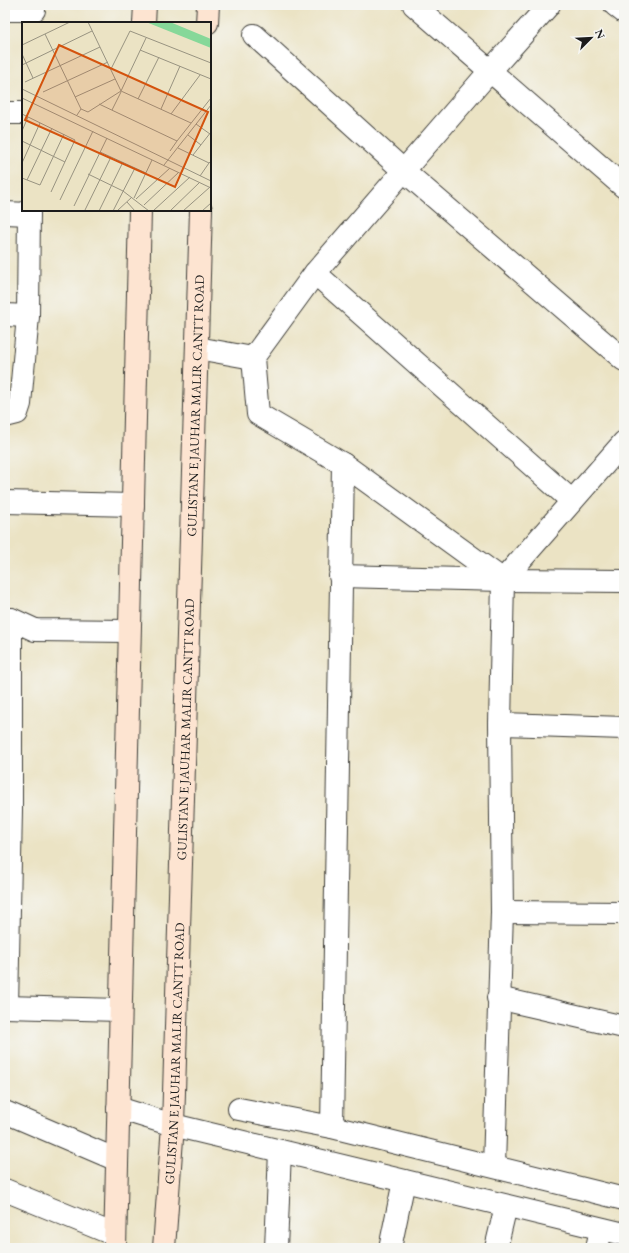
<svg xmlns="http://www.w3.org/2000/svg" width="629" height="1253" font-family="'EB Garamond',serif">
  <rect width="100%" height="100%" fill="#f6f6f2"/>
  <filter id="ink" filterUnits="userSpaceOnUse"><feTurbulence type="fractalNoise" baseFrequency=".025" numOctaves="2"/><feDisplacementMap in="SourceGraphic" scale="8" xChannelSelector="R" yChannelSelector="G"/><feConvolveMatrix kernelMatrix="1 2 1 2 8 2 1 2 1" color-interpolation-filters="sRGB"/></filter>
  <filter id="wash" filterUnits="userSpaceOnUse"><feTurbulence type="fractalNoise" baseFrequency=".012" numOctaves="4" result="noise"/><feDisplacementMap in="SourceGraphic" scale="16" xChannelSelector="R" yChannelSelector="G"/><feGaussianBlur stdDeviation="0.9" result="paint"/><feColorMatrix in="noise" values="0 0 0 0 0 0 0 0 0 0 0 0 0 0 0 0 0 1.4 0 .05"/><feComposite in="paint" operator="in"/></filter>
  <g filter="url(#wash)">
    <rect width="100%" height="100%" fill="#ebe3c4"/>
  </g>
  <g filter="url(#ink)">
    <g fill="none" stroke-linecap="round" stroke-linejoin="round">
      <defs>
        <g id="minor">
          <polyline points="414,5 624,187"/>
          <polyline points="615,5 624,12"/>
          <polyline points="5,10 34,10"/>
          <polyline points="254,35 404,171 624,360"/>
          <polyline points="5,113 23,113"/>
          <polyline points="5,213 29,214"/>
          <polyline points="315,273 572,501"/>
          <polyline points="5,315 28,316"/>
          <polyline points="197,348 253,358 315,273 490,71 549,5"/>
          <polyline points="253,358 258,414 343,464 503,580 624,581"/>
          <polyline points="5,416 17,413 20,404 28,316 29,210"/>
          <polyline points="343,464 332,1127 624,1199"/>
          <polyline points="5,502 133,505"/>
          <polyline points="340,576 503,580"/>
          <polyline points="5,619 11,619 35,630 129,631"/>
          <polyline points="500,724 624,728"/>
          <polyline points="502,912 624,913"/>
          <polyline points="498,998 624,1027"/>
          <polyline points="5,1007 120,1010"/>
          <polyline points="7,1007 11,810 11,619"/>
          <polyline points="118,1108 173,1125 624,1234"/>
          <polyline points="239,1109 332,1127"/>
          <polyline points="5,1112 117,1160"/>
          <polyline points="494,1166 502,912 500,724 503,580 624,442"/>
          <polyline points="5,1190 115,1235"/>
          <polyline points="276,1248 280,1151"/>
          <polyline points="390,1248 404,1181"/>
          <polyline points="496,1248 506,1206"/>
          <polyline points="597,1248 601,1229"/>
        </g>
        <g id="secondary">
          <polyline points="144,23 145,5"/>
          <polyline points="207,23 208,5"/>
          <polyline points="115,1248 140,210"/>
          <path id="s1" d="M164,1248L173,1125L201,210"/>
        </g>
      </defs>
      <!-- minor casing -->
      <use href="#minor" stroke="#3b3a35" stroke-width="24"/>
      <!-- secondary casing -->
      <use href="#secondary" stroke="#3b3a35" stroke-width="24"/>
      <!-- minor -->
      <use href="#minor" stroke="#fff" stroke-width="22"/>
      <!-- secondary -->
      <use href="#secondary" stroke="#fde4d1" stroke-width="22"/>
    </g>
  </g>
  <g text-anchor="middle" stroke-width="4" stroke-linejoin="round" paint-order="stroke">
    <!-- street labels -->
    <g font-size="13" fill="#1c1c1c" stroke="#f6f6f2">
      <text dy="5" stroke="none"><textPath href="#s1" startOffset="843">GULISTAN E JAUHAR MALIR CANTT ROAD</textPath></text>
      <text dy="5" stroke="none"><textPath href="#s1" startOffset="519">GULISTAN E JAUHAR MALIR CANTT ROAD</textPath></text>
      <text dy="5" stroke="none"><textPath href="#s1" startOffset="195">GULISTAN E JAUHAR MALIR CANTT ROAD</textPath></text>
    </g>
  </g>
  <!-- overview -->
  <g transform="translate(22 22)">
    <rect width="189" height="189" fill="#ebe3c4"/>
    <path d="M124,0H148L189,17V26Z" fill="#86d899"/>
    <path fill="none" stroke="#989381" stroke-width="1" d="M66,0L99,69L169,101M23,12L59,87L55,93M0,23L48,0M118,28L189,57M0,32L11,56M0,43L70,9M89,47L108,9L189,41M3,60L78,25M0,67L189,159M21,70L86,40M53,75L93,57M0,76L189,166M116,77L137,35M77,82L155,119L189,76M59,87L66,90L99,69L124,16M139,87L158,44M90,88L99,70M0,92L53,118L29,170M149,92L178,53M174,102L188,112M0,109L6,95M166,113L179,123M0,119L43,140M156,126L187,141L189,139M148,129L155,119M78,130L124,151M171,133L189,110M0,141L18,101M142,143L189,83M66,152L101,169L127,189M178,154L187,141M0,156L18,163L42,112M5,158L30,106M112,176L130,138M114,177L148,146M38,178L71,109M105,180L113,189M122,183L157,150M52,184L85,116M63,188L89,135M77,189L101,140M91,189L113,146M95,189L110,175M131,189L168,155M148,189L178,160M161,189L188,165M180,189L189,181"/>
    <path fill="#d4530e" fill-opacity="0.15" stroke="#d4530e" stroke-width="2" d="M37,23L186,90L153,165L3,98Z"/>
    <rect width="189" height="189" fill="none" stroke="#1c1c1c" stroke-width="2"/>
  </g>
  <!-- margin -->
  <rect width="629" height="1253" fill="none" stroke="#f6f6f2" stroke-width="20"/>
  <!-- north arrow -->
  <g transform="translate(591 38) rotate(66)" stroke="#f6f6f2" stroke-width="3" paint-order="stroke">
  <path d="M0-3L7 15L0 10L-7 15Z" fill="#1c1c1c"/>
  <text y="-6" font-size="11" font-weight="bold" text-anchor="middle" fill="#1c1c1c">N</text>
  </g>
</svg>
